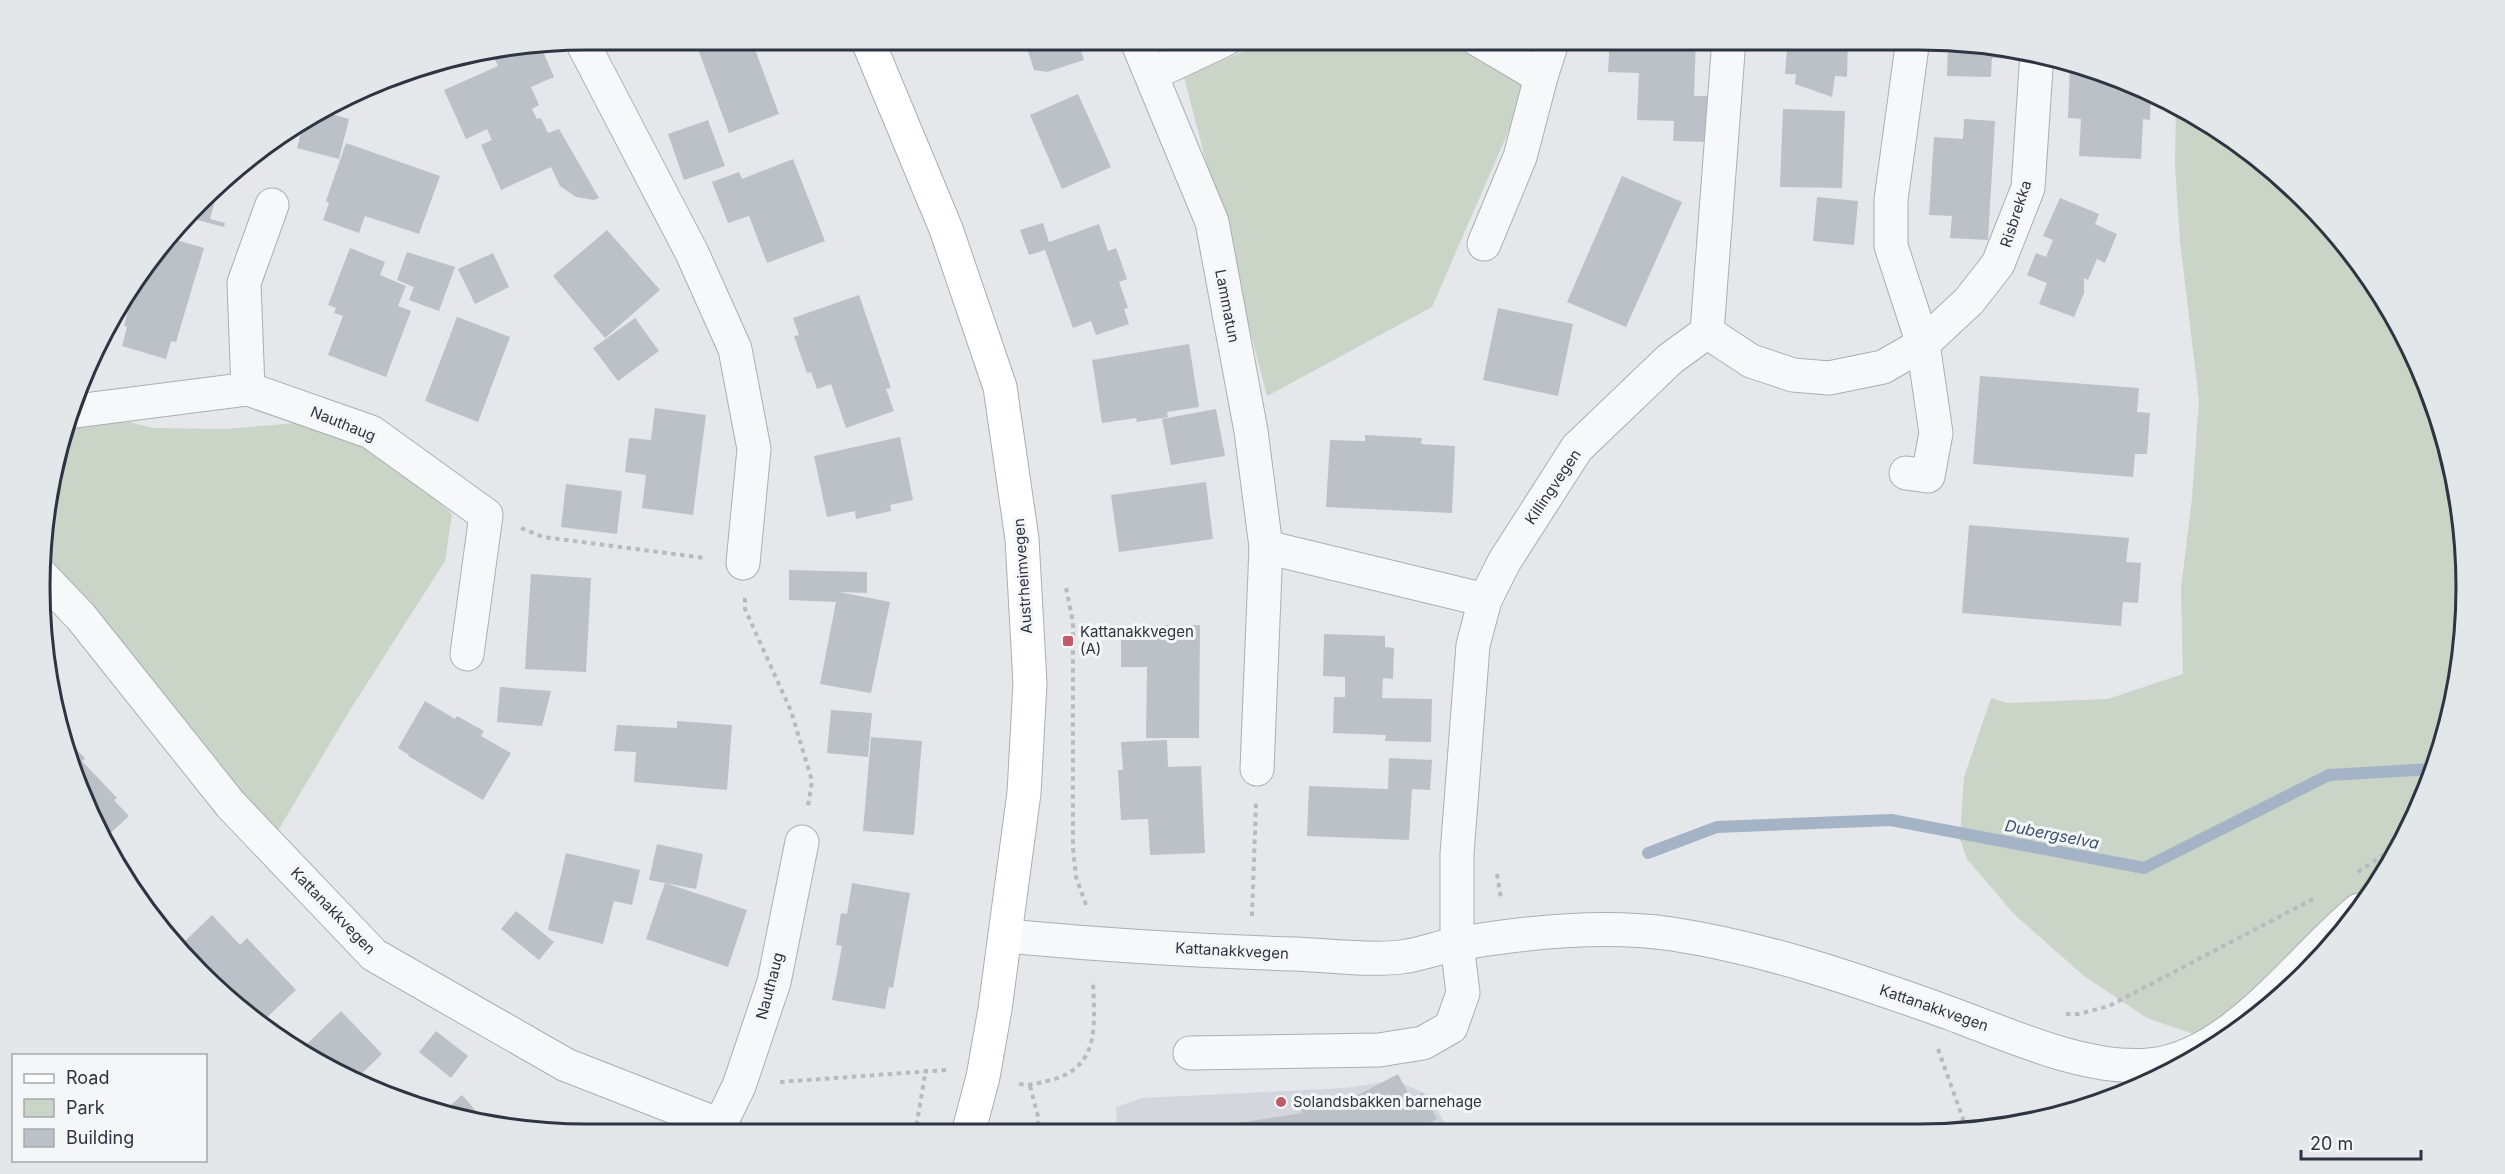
<svg xmlns="http://www.w3.org/2000/svg" width="2505" height="1174" font-family="Inter,sans-serif">
  <rect width="100%" height="100%" fill="#e5e7eb"/>
  <!-- built -->
  <polygon fill="#d3d6dc" points="1395,1080 1429,1095 1450,1132 1112,1133 1117,1124 1116,1107 1142,1098 1346,1088"/>
  <!-- green -->
  <g fill="#cad4c7">
    <polygon points="1272,39 1451,39 1529,84 1432,307 1267,396 1184,77"/>
    <polygon points="2176,106 2222,131 2305,199 2373,282 2424,377 2455,480 2466,587 2456,694 2424,796 2353,920 2217,1042 2147,1018 2084,976 2014,914 1967,859 1960,839 1964,777 1991,698 2008,703 2108,699 2183,674 2181,588 2192,498 2199,401 2180,241 2175,166"/>
    <polygon points="76,408 153,428 226,429 296,423 364,447 421,487 452,514 445,561 350,710 261,859 39,583 49,480"/>
  </g>
  <g fill="none" stroke-linecap="round" stroke-linejoin="round">
    <!-- stream -->
    <polyline stroke="#a4b4c6" stroke-width="12" points="1648,853 1717,827 1891,820 2144,868 2329,775 2433,769"/>
  </g>
  <!-- building -->
  <g fill="#bcc0c7">
    <polygon points="700,39 751,39 779,114 729,133 695,41"/>
    <polygon points="1024,39 1077,39 1084,60 1047,72 1034,70"/>
    <polygon points="1610,39 1696,39 1694,96 1713,96 1711,142 1673,141 1674,121 1637,120 1639,73 1608,72"/>
    <polygon points="1788,39 1848,39 1847,77 1835,76 1832,97 1795,84 1796,74 1785,74"/>
    <polygon points="1948,42 2015,48 2014,59 1992,58 1991,77 1947,76"/>
    <polygon points="541,47 554,77 531,87 539,105 532,109 537,119 541,118 548,133 559,129 599,198 594,200 576,197 560,186 551,167 501,190 481,145 492,140 487,129 466,139 444,90 498,66 493,55"/>
    <polygon points="2070,63 2127,81 2151,93 2150,120 2143,119 2141,159 2079,156 2081,119 2068,118"/>
    <polygon points="1078,94 1111,167 1062,189 1030,115"/>
    <polygon points="1783,109 1845,111 1842,188 1780,187"/>
    <polygon points="317,110 349,119 339,159 297,148 305,118"/>
    <polygon points="1964,119 1995,121 1988,240 1950,238 1952,216 1929,215 1934,137 1963,139"/>
    <polygon points="708,120 725,166 684,180 668,134"/>
    <polygon points="346,143 440,176 419,234 365,216 359,233 323,220 329,203 326,201"/>
    <polygon points="793,159 825,241 767,263 749,216 728,223 712,182 739,172 742,179"/>
    <polygon points="1622,176 1682,202 1626,327 1567,302"/>
    <polygon points="220,182 210,219 225,223 224,227 190,218"/>
    <polygon points="1817,197 1858,201 1854,245 1813,241"/>
    <polygon points="2060,198 2099,214 2095,224 2117,234 2105,263 2097,259 2088,280 2084,278 2084,293 2074,317 2039,304 2047,283 2027,275 2036,253 2046,257 2053,240 2043,236"/>
    <polygon points="1043,223 1049,242 1099,224 1108,251 1116,248 1127,279 1119,282 1128,308 1124,309 1129,324 1096,335 1091,321 1073,328 1045,250 1029,255 1020,230"/>
    <polygon points="607,230 660,290 605,338 553,276"/>
    <polygon points="173,239 204,248 176,342 171,341 166,359 122,346 127,327 124,326 135,285"/>
    <polygon points="350,248 385,262 380,275 406,286 398,306 411,311 386,377 328,355 343,316 334,313 336,308 328,305"/>
    <polygon points="407,252 455,267 439,311 409,300 414,287 397,280"/>
    <polygon points="493,253 509,287 475,304 458,269"/>
    <polygon points="859,295 891,388 886,389 894,411 846,428 831,384 817,389 811,372 807,373 794,336 799,335 793,318"/>
    <polygon points="1498,308 1573,324 1558,396 1483,380"/>
    <polygon points="457,317 510,337 478,422 425,401"/>
    <polygon points="635,318 659,351 618,381 593,348"/>
    <polygon points="1189,344 1199,407 1167,412 1168,417 1137,422 1136,418 1102,423 1092,360"/>
    <polygon points="1980,376 2139,388 2137,412 2150,413 2147,454 2135,454 2133,477 1973,464"/>
    <polygon points="655,408 706,415 693,515 642,508 646,475 625,472 629,438 651,440"/>
    <polygon points="1216,409 1225,456 1171,465 1162,419"/>
    <polygon points="1365,435 1422,438 1421,444 1455,446 1452,513 1326,507 1330,440 1365,441"/>
    <polygon points="900,437 913,500 890,505 891,511 856,519 855,511 827,517 814,456"/>
    <polygon points="1206,482 1213,539 1119,552 1111,495"/>
    <polygon points="566,484 622,491 617,534 561,527"/>
    <polygon points="1969,525 2129,538 2126,562 2141,563 2138,603 2123,602 2121,626 1962,613"/>
    <polygon points="789,570 867,572 867,593 839,592 890,602 871,693 820,684 836,602 789,600"/>
    <polygon points="531,574 591,578 586,672 525,669"/>
    <polygon points="1146,625 1200,625 1199,738 1146,738 1147,667 1121,667 1121,627 1146,627"/>
    <polygon points="1324,634 1385,636 1385,647 1394,648 1393,679 1383,678 1382,698 1432,699 1431,742 1385,741 1386,735 1333,733 1334,697 1345,697 1345,677 1323,676"/>
    <polygon points="500,687 551,691 542,726 497,722"/>
    <polygon points="425,701 455,719 457,716 484,731 481,736 511,753 483,800 408,756 409,755 398,748"/>
    <polygon points="831,710 872,713 868,757 827,753"/>
    <polygon points="677,721 732,725 727,790 634,782 636,752 614,751 617,725 677,728"/>
    <polygon points="871,737 922,741 914,835 863,831"/>
    <polygon points="1167,740 1168,767 1201,766 1205,853 1150,855 1148,819 1121,820 1118,770 1123,770 1121,742"/>
    <polygon points="75,748 85,758 82,761 117,798 114,800 129,816 104,839 71,751"/>
    <polygon points="1389,758 1432,760 1430,790 1412,789 1409,840 1307,836 1309,786 1388,789"/>
    <polygon points="657,844 703,854 696,889 649,880"/>
    <polygon points="566,853 640,870 632,905 614,901 603,944 548,930"/>
    <polygon points="665,883 747,910 728,967 646,939"/>
    <polygon points="852,883 910,893 893,988 889,987 885,1009 832,1000 842,946 836,945 841,913 847,914"/>
    <polygon points="516,911 554,942 539,960 501,929"/>
    <polygon points="212,915 240,945 247,938 296,990 262,1022 226,999 181,945"/>
    <polygon points="341,1011 382,1054 355,1080 322,1059 307,1044"/>
    <polygon points="436,1031 468,1056 451,1078 419,1052"/>
    <polygon points="1398,1074 1411,1099 1423,1093 1437,1119 1424,1126 1428,1132 1239,1133 1238,1123 1302,1113 1300,1103 1358,1095"/>
    <polygon points="462,1095 488,1125 442,1113"/>
  </g>
  <g fill="none" stroke-linecap="round" stroke-linejoin="round">
    <defs>
      <g id="street">
        <polyline points="1136,39 1212,222 1251,431 1266,547 1257,769"/>
        <polyline points="1477,39 1541,77 1520,157 1484,244"/>
        <polyline points="1913,39 1891,200 1891,246 1923,344 1969,301 1998,264 2028,188 2037,53"/>
        <polyline points="581,40 692,253 735,349 754,449 743,563"/>
        <polyline points="1152,74 1226,39"/>
        <polyline points="1541,77 1553,39"/>
        <polyline points="1707,332 1751,361 1793,375 1829,378 1883,367 1923,344 1936,433 1928,476 1906,473"/>
        <polyline points="248,389 244,283 272,205"/>
        <polyline points="76,411 248,389 371,432 486,515 467,654"/>
        <polyline points="1266,547 1485,600"/>
        <polyline points="40,574 81,617 231,805 374,955 566,1065 720,1125"/>
        <path d="M1007,936C1102,945 1198,951 1294,954C1327,955 1368,961 1401,957C1420,955 1439,947 1457,944C1526,932 1603,924 1672,934C1764,948 1854,979 1941,1010C2003,1032 2083,1071 2149,1065C2232,1058 2298,960 2359,910"/>
        <polyline points="1190,1053 1379,1050 1423,1043 1451,1027 1463,993 1457,944 1457,854 1473,645 1485,600 1504,562 1577,448 1670,359 1707,332 1729,39"/>
        <polyline points="715,1135 739,1086 774,982 802,842"/>
      </g>
      <polyline id="secondary" points="867,39 946,229 1000,387 1022,539 1030,683 1024,793 995,1009 983,1077 968,1134"/>
    </defs>
    <!-- street casing -->
    <use href="#street" stroke="#aaaeb5" stroke-width="35"/>
    <!-- secondary casing -->
    <use href="#secondary" stroke="#aaaeb5" stroke-width="35"/>
    <!-- path -->
    <g stroke="#b7babe" stroke-width="4" stroke-dasharray="4.5 4.5" stroke-linecap="butt">
      <polyline points="521,528 543,537 705,558"/>
      <polyline points="1066,588 1073,622 1073,848 1076,877 1086,905"/>
      <polyline points="745,598 745,609 791,711 812,781 808,806"/>
      <polyline points="2358,872 2395,847"/>
      <polyline points="1497,874 1501,899"/>
      <polyline points="1252,916 1256,803"/>
      <polyline points="2066,1014 2079,1014 2109,1006 2313,899"/>
      <polyline points="1938,1049 1967,1130"/>
      <polyline points="780,1082 946,1070"/>
      <path d="M1019,1084C1031,1086 1039,1083 1051,1080C1102,1067 1094,1022 1093,980"/>
      <polyline points="1030,1086 1039,1120 1035,1133"/>
      <polyline points="915,1134 926,1069"/>
    </g>
    <!-- street -->
    <use href="#street" stroke="#f7f8f9" stroke-width="33"/>
    <!-- secondary -->
    <use href="#secondary" stroke="#fff" stroke-width="33"/>
  </g>
  <!-- markers -->
  <g fill="#c15967" stroke="#f4f6f8" stroke-width="2">
    <rect x="1062" y="635" width="12" height="12" rx="3"/>
    <circle cx="1281" cy="1102" r="6"/>
  </g>
  <g text-anchor="middle" stroke-width="6" stroke-linejoin="round" paint-order="stroke">
    <!-- street labels -->
    <g font-size="15" fill="#2e3542" stroke="#f4f6f8">
      <text transform="translate(2016 214) rotate(-72)" y="5">Risbrekka</text>
      <text transform="translate(1227 306) rotate(79)" y="5">Lammatun</text>
      <text transform="translate(343 424) rotate(22)" y="5">Nauthaug</text>
      <text transform="translate(1553 487) rotate(-56)" y="5">Killingvegen</text>
      <text transform="translate(1023 576) rotate(-94)" y="5">Austrheimvegen</text>
      <text transform="translate(333 911) rotate(46)" y="5">Kattanakkvegen</text>
      <text transform="translate(1232 951) rotate(3)" y="5">Kattanakkvegen</text>
      <text transform="translate(770 986) rotate(-75)" y="5">Nauthaug</text>
      <text transform="translate(1934 1008) rotate(19)" y="5">Kattanakkvegen</text>
    </g>
    <!-- poi labels -->
    <g font-size="15" fill="#2e3542" stroke="#f4f6f8" text-anchor="start">
      <text x="1080" y="637">Kattanakkvegen<tspan x="1080" dy="17">(A)</tspan></text>
      <text x="1293" y="1107">Solandsbakken barnehage</text>
    </g>
    <!-- water labels -->
    <g font-size="16" font-style="italic" fill="#3c5371" stroke="#f4f6f8">
      <text transform="translate(2052 834) rotate(11)" y="6">Dubergselva</text>
    </g>
  </g>
  <!-- crop -->
  <path d="M0 0H2505V1174H0ZM587 50H1919A537 537 0 0 1 2456 587V587A537 537 0 0 1 1919 1124H587A537 537 0 0 1 50 587V587A537 537 0 0 1 587 50Z" fill="#e4e7e9" fill-rule="evenodd"/>
  <path fill="none" stroke="#2e3542" stroke-width="3" d="M587 50H1919A537 537 0 0 1 2456 587V587A537 537 0 0 1 1919 1124H587A537 537 0 0 1 50 587V587A537 537 0 0 1 587 50Z"/>
  <!-- legend -->
  <rect x="12" y="1054" width="195" height="108" fill="#f4f6f8" stroke="#a5a9af" stroke-width="1.5"/>
  <rect x="24" y="1074" width="30" height="9" fill="#ffffff" stroke="#a5a9af" stroke-width="1.5"/>
  <text x="66" y="1084" font-size="18" fill="#2e3542">Road</text>
  <rect x="24" y="1099" width="30" height="18" fill="#cad4c7" stroke="#a5a9af" stroke-width="1.5"/>
  <text x="66" y="1114" font-size="18" fill="#2e3542">Park</text>
  <rect x="24" y="1129" width="30" height="18" fill="#bcc0c7" stroke="#a5a9af" stroke-width="1.5"/>
  <text x="66" y="1144" font-size="18" fill="#2e3542">Building</text>
  <!-- scale -->
  <path d="M2301 1150v9h120v-9" fill="none" stroke="#2e3542" stroke-width="3"/>
  <text x="2310" y="1150" font-size="18" fill="#2e3542" stroke="#f4f6f8" stroke-width="4.5" paint-order="stroke">20 m</text>
</svg>
